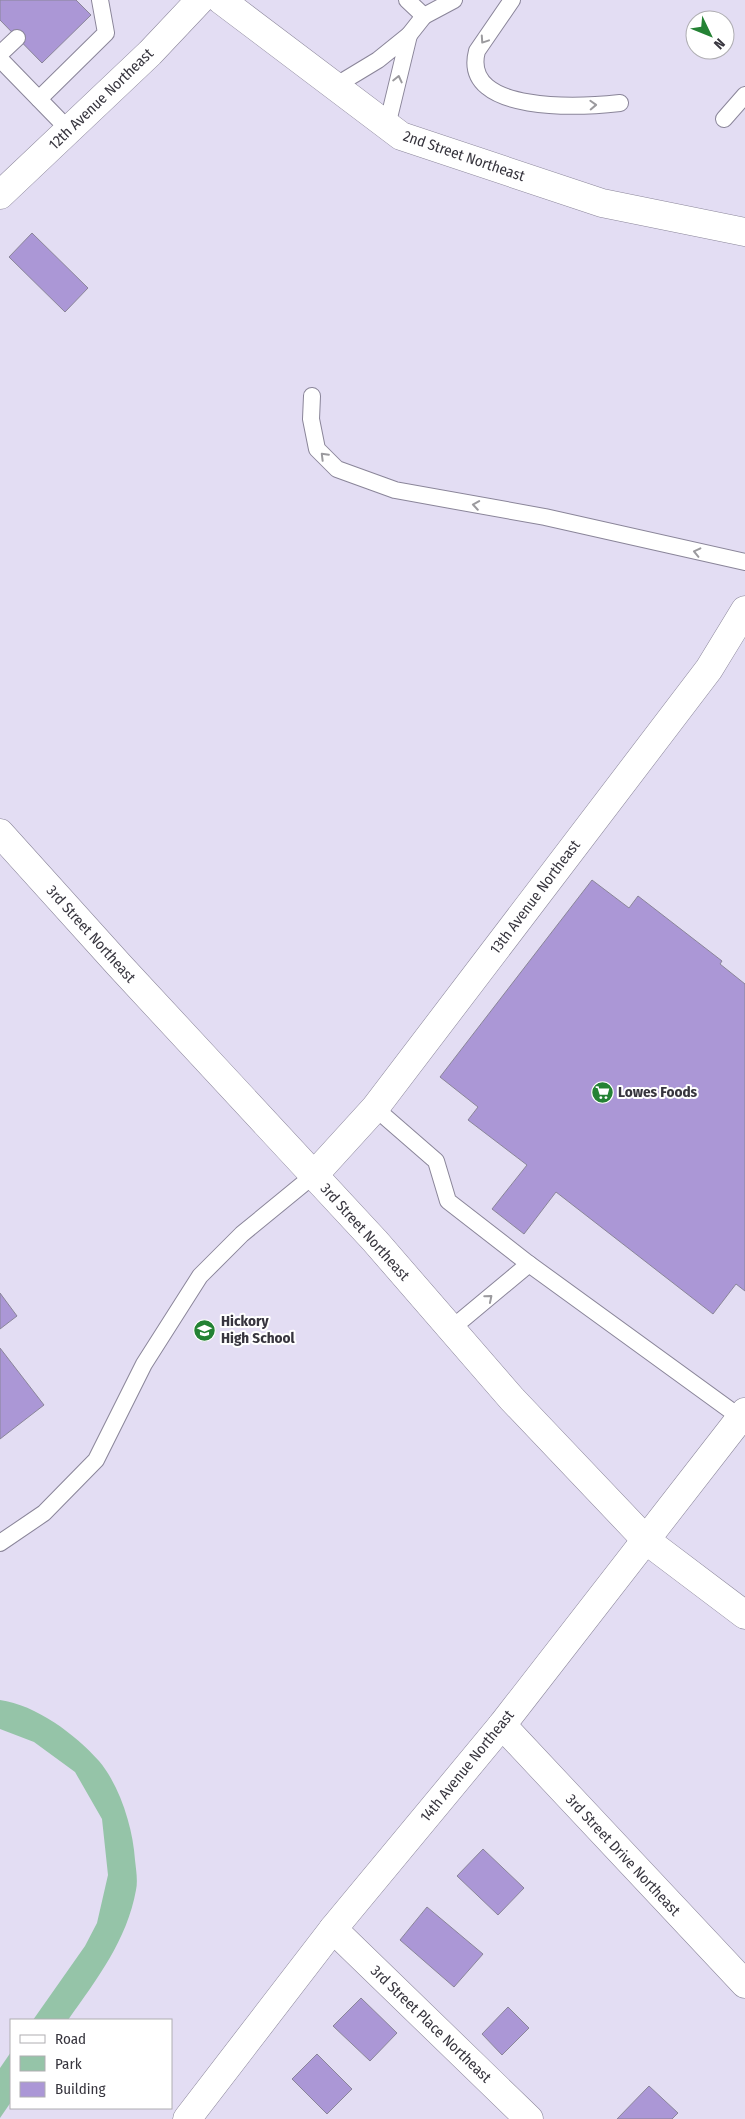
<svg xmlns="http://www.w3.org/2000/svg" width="745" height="2119" font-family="'Fira Sans Condensed',sans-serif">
  <rect width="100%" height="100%" fill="#e3ddf3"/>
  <!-- green -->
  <g fill="#95c4a8">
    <path d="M0,1700C36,1705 75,1734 99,1761C120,1786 133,1828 135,1860C136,1869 138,1881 136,1890C127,1940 97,1979 68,2020H33L85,1946L97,1923L108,1875L102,1819L75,1772L34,1742L0,1729Z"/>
    <polygon points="11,2052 11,2102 0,2118 0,2068"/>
  </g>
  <!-- building -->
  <g fill="#ab97d6" stroke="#8a8599">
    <polygon points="0,0 76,0 91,15 42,63 0,20"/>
    <polygon points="32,233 88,288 65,312 9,257"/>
    <polygon points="592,880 629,908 638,896 722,961 720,964 745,984 745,1291 736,1284 713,1314 556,1192 524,1234 492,1209 527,1165 468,1120 478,1107 440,1077"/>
    <polygon points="0,1293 17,1316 0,1329"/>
    <polygon points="0,1348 44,1405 0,1439"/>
    <polygon points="483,1849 524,1888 498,1915 457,1876"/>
    <polygon points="427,1907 483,1954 454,1987 400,1940"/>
    <polygon points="361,1998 397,2033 370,2061 333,2026"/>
    <polygon points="508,2007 529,2028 502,2055 482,2034"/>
    <polygon points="317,2054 352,2089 327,2114 292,2079"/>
    <polygon points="649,2086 678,2113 672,2119 617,2119"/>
  </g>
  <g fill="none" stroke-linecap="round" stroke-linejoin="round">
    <defs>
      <g id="lane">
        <polyline points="407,0 424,16 409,35"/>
        <path d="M512,0L477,51C460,115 584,107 620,103"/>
        <polyline points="424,16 454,0"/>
        <polyline points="0,54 17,38"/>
        <polyline points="0,59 69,130"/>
        <polyline points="335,86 378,60 409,35 387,126"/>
        <polyline points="39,99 106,33 100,0"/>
        <polyline points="724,119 745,95"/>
        <polyline points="312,396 311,419 317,449 337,469 395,490 545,517 745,562"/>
        <polyline points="375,1108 436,1161 448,1201 529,1264 741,1418"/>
        <polyline points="451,1329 529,1264"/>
        <polyline points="0,1543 44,1513 96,1460 144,1364 200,1276 242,1234 314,1175"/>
      </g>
      <g id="street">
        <polyline points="0,195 150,53 200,0"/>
        <polyline points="0,833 119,965 375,1241 512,1399 647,1541 745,1615"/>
        <polyline points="314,1175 375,1108 709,669 745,610"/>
        <polyline points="502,1725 745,1984"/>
        <polyline points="333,1929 529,2119"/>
        <polyline points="187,2119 333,1929 502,1725 745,1412"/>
      </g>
      <polyline id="primary" points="221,0 401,136 602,203 745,232"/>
    </defs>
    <!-- lane casing -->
    <use href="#lane" stroke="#8a8599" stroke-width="18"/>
    <!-- street casing -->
    <use href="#street" stroke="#8a8599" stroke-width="29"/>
    <!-- primary casing -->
    <use href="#primary" stroke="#8a8599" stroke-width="29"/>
    <!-- lane -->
    <use href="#lane" stroke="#fff" stroke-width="16"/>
    <!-- street -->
    <use href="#street" stroke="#fff" stroke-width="28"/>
    <!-- primary -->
    <use href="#primary" stroke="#fff" stroke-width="28"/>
  </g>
  <!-- one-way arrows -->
  <defs><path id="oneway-chevron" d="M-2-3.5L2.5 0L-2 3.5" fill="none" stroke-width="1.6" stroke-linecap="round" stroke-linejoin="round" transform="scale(1.25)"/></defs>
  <g stroke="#9b9a9e">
    <use href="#oneway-chevron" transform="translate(484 40) rotate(124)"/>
    <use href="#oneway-chevron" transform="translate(398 79) rotate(-77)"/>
    <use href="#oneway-chevron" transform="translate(593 105) rotate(-2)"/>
    <use href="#oneway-chevron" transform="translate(324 456) rotate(-135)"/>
    <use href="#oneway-chevron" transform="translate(476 505) rotate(-171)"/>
    <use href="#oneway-chevron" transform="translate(697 552) rotate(-167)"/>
    <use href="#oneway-chevron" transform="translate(489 1298) rotate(-40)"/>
  </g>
  <!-- icons -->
  <defs>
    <symbol id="supermarket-disc" viewBox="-11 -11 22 22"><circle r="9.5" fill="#248234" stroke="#fff"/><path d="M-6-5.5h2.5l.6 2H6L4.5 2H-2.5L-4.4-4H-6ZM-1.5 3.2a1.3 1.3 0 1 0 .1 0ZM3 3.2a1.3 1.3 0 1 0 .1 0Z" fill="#fff"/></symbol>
    <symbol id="school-disc" viewBox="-11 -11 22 22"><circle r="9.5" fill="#248234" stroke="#fff"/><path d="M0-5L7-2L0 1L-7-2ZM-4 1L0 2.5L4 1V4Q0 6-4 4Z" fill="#fff"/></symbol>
  </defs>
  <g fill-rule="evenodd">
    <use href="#supermarket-disc" x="590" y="1080" width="25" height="25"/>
    <use href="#school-disc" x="192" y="1318" width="25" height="25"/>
  </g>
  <g text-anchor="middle" stroke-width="4" stroke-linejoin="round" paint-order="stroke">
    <!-- street labels -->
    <g font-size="15" fill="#37353e" stroke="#fff">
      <text transform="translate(101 99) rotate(-44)" y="5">12th Avenue Northeast</text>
      <text transform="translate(464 156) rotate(19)" y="5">2nd Street Northeast</text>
      <text transform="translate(535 897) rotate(-53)" y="5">13th Avenue Northeast</text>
      <text transform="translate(91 934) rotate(48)" y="5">3rd Street Northeast</text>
      <text transform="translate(365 1232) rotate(48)" y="5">3rd Street Northeast</text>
      <text transform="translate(467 1766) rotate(-51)" y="5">14th Avenue Northeast</text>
      <text transform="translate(623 1855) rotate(47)" y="5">3rd Street Drive Northeast</text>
      <text transform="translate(431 2024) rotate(44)" y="5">3rd Street Place Northeast</text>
    </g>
    <!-- poi labels -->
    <g font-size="15" font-weight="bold" fill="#37353e" stroke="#fff" text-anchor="start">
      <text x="618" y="1097">Lowes Foods</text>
      <text x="221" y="1326">Hickory<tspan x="221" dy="17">High School</tspan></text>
    </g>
  </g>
  <!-- legend -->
  <rect x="10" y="2019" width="162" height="90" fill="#ffffff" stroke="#afaeb2"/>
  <rect x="20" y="2035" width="25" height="8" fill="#ffffff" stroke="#afaeb2"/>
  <text x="55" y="2044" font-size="15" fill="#37353e">Road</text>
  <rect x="20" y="2056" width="25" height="15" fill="#95c4a8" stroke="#afaeb2"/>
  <text x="55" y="2069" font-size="15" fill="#37353e">Park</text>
  <rect x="20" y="2082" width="25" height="15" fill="#ab97d6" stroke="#afaeb2"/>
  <text x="55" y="2094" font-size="15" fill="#37353e">Building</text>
  <!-- north arrow -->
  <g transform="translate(710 35) rotate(133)"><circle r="24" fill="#ffffff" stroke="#afaeb2"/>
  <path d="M0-4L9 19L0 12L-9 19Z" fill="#248234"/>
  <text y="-8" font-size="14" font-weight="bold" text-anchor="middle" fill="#37353e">N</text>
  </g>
</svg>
